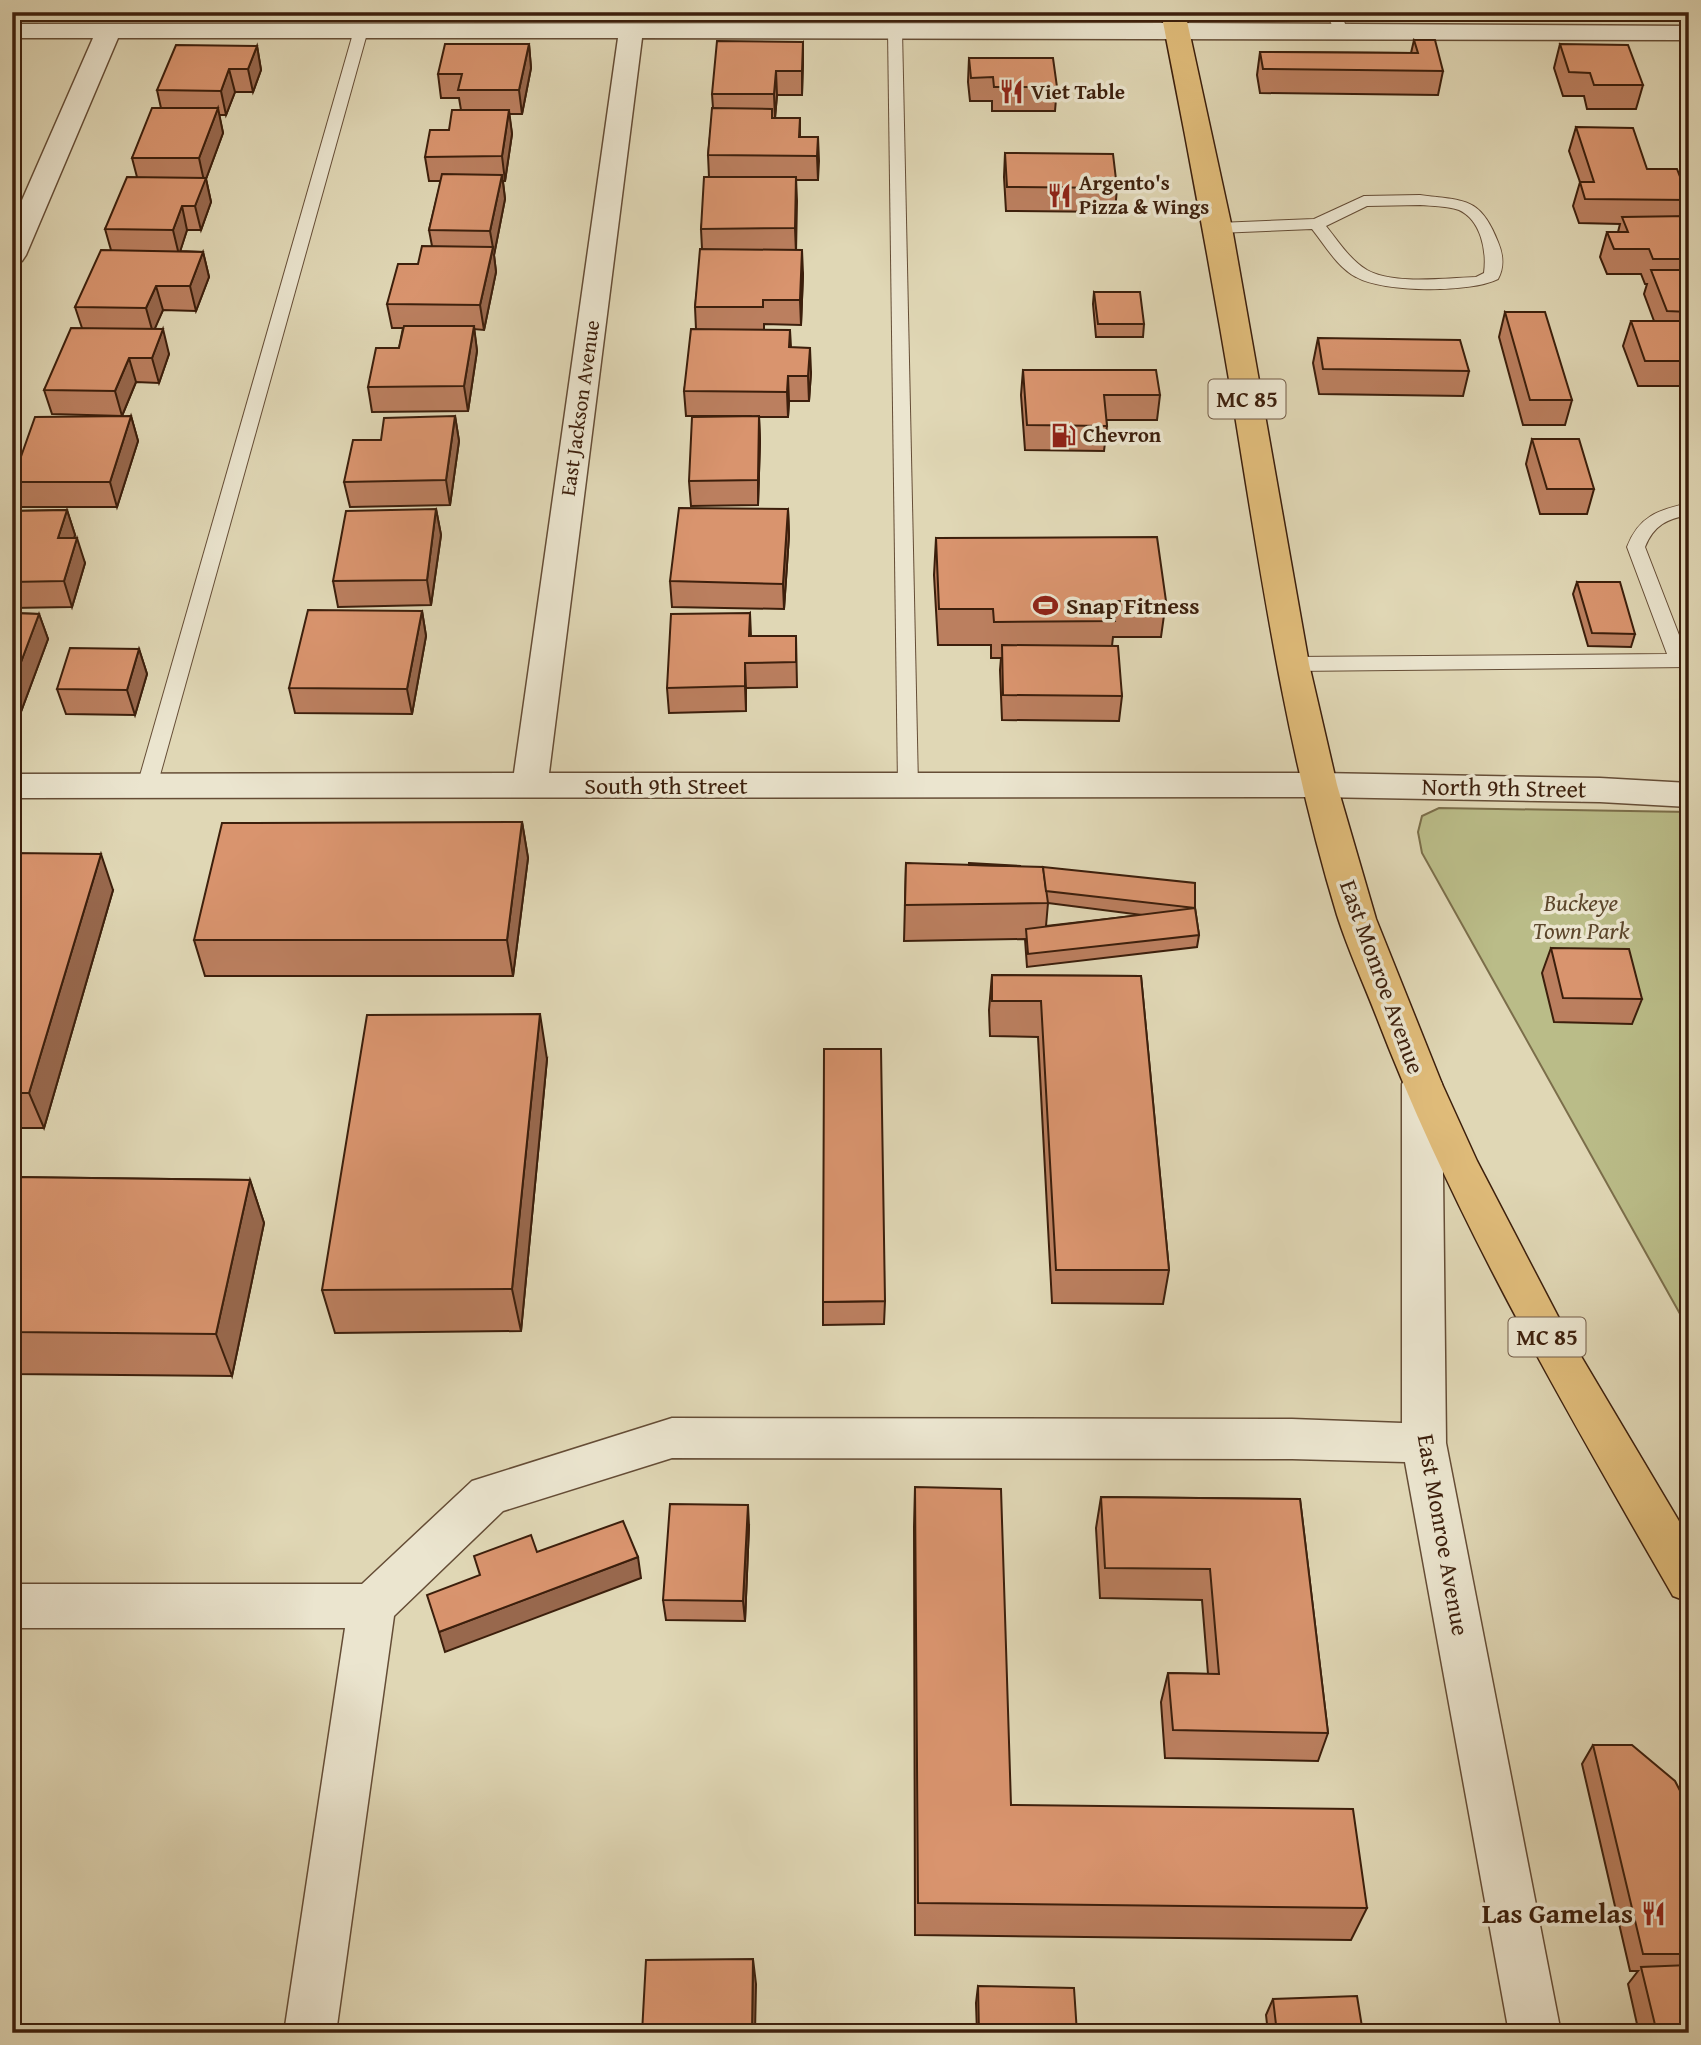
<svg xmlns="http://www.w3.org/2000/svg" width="1701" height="2045" font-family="'Gentium Book Plus',serif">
  <rect width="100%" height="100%" fill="#e0d7b5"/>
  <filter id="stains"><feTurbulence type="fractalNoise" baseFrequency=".00286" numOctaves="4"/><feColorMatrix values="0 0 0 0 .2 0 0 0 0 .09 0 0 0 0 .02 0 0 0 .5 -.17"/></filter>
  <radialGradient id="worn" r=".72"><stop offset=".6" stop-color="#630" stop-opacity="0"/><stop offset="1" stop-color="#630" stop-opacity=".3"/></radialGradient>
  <!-- green -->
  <polygon fill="#babc88" stroke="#7b6e4a" stroke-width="2" points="1439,808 1689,812 1689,1330 1422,853 1418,832 1422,816"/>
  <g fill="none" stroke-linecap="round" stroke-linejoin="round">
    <defs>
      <g id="lane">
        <polygon points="1326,12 1340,12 1349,33 1347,36 1337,36"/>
        <polygon points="361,26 368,30 157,786 154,791 147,793 140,791 137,786 354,30"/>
        <polygon points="895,26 902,30 918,786 915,791 908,793 901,791 898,786 888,30"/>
        <path d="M1420,195C1464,201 1480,196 1498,242C1503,254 1505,266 1498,279C1470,293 1384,293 1356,277C1337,267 1325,245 1312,229L1218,233L1210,228L1218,223L1314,219L1364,196ZM1420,205C1432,206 1448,206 1459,210C1481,220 1487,251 1484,273L1476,277C1445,278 1394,285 1367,270C1350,260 1338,241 1326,226L1367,206Z"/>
        <path d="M1689,503V515C1667,519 1654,525 1645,547L1686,653H1689V667L1292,671L1285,669L1282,664L1285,659L1292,657L1667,654L1627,547C1639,516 1658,510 1689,503Z"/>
      </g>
      <g id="street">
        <polygon points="1176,23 1689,26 1689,40 642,38 549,773 1319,773 1600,778 1689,783 1689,807 1600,802 1319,797 12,798 12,774 514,773 618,38 118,38 26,255 22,261 12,263 12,223 93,38 12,38 12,24"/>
        <polygon points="1422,1069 1436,1073 1442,1084 1446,1443 1561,2033 1509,2033 1405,1462 1292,1459 672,1458 503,1511 394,1616 336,2033 284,2033 345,1628 12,1628 12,1584 362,1584 472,1481 672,1418 1292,1419 1402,1423 1402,1084 1408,1073"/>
      </g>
      <path id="primary" d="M1161,12H1185L1232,228L1309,664L1337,785L1376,919L1442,1084L1477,1161L1563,1326L1689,1538V1602L1673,1596C1565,1408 1455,1221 1377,1018C1364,984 1348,950 1337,915C1286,748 1261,575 1233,403C1211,272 1187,142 1161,12Z"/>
    </defs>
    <!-- lane casing -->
    <use href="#lane" stroke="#654d36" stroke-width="2"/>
    <!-- street casing -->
    <use href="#street" stroke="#654d36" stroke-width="3"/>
    <!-- primary casing -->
    <use href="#primary" stroke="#3c1f0c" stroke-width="3"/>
    <!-- lane -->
    <use href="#lane" fill="#ebe5cf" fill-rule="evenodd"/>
    <!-- street -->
    <use href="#street" fill="#ebe5cf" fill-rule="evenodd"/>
    <!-- primary -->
    <use href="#primary" fill="#e0bc7a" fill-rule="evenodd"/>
  </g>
  <!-- wall -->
  <g fill="#bb7f5f" stroke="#3c1f0c" stroke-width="2" fill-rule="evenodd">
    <polygon points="1414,40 1443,71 1438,95 1260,93 1257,75 1260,52 1411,53"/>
    <polygon points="803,42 802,95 777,95 775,118 773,118 800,118 800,137 818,137 818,180 796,180 796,250 803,274 801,325 764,324 764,330 790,330 791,347 811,372 809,401 789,401 788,417 759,417 760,441 758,505 691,506 689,481 750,416 686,416 684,391 696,329 695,307 702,249 701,229 709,177 708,155 713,108 712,94"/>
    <polygon points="529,44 531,68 522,114 509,114 512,134 505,181 503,181 505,199 494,255 496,272 484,330 474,329 477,351 468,411 372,412 368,387 399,348 403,328 392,328 387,304 432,246 429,230 441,181 429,181 425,157 449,130 461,110 459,98 441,98 438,74"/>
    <polygon points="1560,44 1643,85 1636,109 1587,109 1584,96 1563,96 1554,68"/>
    <polygon points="257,46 261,70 253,92 235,92 226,115 219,115 223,133 206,179 211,202 201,230 187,230 180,251 203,252 209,277 196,311 163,310 154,329 169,354 159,383 136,382 122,416 52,414 44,390 82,328 75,307 111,250 105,229 137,177 132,158 161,108 157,90"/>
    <polygon points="969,58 1057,87 1055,111 992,111 992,101 970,101 968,82"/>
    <polygon points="1576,127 1647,169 1689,200 1684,216 1689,216 1689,386 1638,386 1623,346 1631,321 1654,321 1644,294 1647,284 1645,284 1641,274 1607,274 1600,257 1607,232 1618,232 1620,224 1579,223 1573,206 1580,182 1569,151"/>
    <polygon points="1005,153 1117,188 1115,212 1006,211 1004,177"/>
    <polygon points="1094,292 1144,324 1143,337 1096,337 1093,304"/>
    <polygon points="1505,312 1572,400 1565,425 1523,425 1499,337"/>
    <polygon points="1318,338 1469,371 1463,396 1319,394 1313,363"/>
    <polygon points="1023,370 1160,395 1157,420 1106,420 1107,426 1104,451 1025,450 1021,395"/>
    <polygon points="131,416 138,441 117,507 20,507 12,481"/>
    <polygon points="455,416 459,441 450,505 350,507 344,482"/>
    <polygon points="1532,439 1594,489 1587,514 1540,514 1526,464"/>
    <polygon points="436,509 441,535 431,605 338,607 333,581"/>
    <polygon points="788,509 789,535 784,609 672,607 670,581"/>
    <polygon points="67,510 75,535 74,538 85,563 72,607 12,608 12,511"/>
    <polygon points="936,538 1166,601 1161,637 1113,637 1112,646 1122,696 1119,721 1002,720 1000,670 1001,658 991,658 991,645 938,645 934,575"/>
    <polygon points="1577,582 1635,634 1631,647 1588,646 1573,594"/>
    <polygon points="422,611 426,636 412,714 295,713 289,688"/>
    <polygon points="12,613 39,614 48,639 19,717 12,717"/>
    <polygon points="750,613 751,636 796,636 797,687 746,688 746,711 669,713 667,688"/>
    <polygon points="139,649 147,674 135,715 66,714 57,689"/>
    <polygon points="522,822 528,858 513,976 205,976 194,940"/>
    <polygon points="12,853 113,890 44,1128 12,1128"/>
    <path d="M906,863L1195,908L1199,935L1197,947L1027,967L1025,939L904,941ZM1048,903L1142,915L1046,926Z"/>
    <polygon points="1551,948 1642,999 1632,1024 1554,1022 1542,973"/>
    <polygon points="992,975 1141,976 1169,1270 1163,1304 1052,1303 1038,1037 990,1036 989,1010"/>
    <polygon points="547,1059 521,1331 335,1333 322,1290"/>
    <polygon points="12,1177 250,1180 264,1223 232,1376 12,1374"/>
    <polygon points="885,1301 884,1324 823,1325 823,1302"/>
    <polygon points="915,1487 1011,1805 1367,1908 1351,1940 915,1935 914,1527"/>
    <polygon points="1101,1497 1300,1499 1328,1733 1318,1761 1165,1758 1161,1702 1168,1673 1208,1674 1202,1600 1100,1598 1096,1528"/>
    <polygon points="749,1526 745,1621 666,1620 663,1600"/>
    <polygon points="1593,1745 1689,1808 1689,2033 1639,2033 1628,1984 1638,1971 1630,1971 1582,1764"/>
    <polygon points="978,1986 1077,2033 977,2033 976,2003"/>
    <polygon points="1273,1999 1363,2033 1268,2033 1266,2015"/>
  </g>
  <!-- shaded-wall -->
  <g fill="#98684d" stroke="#3c1f0c" stroke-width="2">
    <polygon points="803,42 803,65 802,95 802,71"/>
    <polygon points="529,44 531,68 522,114 519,90"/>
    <polygon points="257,46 261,70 253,92 248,69"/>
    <polygon points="229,69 235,92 226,115 221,91"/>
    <polygon points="776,71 777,95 775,118 774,94"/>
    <polygon points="218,108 223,133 206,179 211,202 201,230 195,206 204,181 199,158"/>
    <polygon points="509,110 512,134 505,181 502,156"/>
    <polygon points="818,137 819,161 818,180 817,156"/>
    <polygon points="502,175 505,199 494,255 496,272 484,330 480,305 493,248 490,231"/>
    <polygon points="796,177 797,201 796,253 795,228"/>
    <polygon points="182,206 187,230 179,255 173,230"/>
    <polygon points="802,250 803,274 801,325 800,300"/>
    <polygon points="203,252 209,277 196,311 190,286"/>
    <polygon points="156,286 163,310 153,333 146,308"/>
    <polygon points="474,326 477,351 468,411 464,386"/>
    <polygon points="163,329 169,354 159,383 152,358"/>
    <polygon points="810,348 811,372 809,401 808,376"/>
    <polygon points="129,358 136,382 122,416 115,391"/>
    <polygon points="788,376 789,401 788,417 787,392"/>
    <polygon points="131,416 138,441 117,507 110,482"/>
    <polygon points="455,416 459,441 450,505 446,480"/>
    <polygon points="759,416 760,441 758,505 758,480"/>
    <polygon points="436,509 441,535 431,605 427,580"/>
    <polygon points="788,509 789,535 784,609 783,584"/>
    <polygon points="67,510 75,535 66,563 58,538"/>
    <polygon points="77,538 85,563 72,607 64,581"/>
    <polygon points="422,611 426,636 412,714 407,689"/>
    <polygon points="39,614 48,639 19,717 12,698 12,686"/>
    <polygon points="139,649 147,674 135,715 127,690"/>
    <polygon points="745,663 746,688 746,711 745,686"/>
    <polygon points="522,822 528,858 513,976 507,940"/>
    <polygon points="101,854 113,890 44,1128 29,1093"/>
    <polygon points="540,1014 547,1059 521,1331 512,1289"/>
    <polygon points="250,1180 264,1223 232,1376 216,1334"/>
    <polygon points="748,1505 749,1526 745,1621 743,1601"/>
    <polygon points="638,1557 641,1578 445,1652 439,1632"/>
    <polygon points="753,1959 756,1984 755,2033 752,2033"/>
  </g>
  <!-- building -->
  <g fill="#d9946e" stroke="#3c1f0c" stroke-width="2">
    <polygon points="1414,40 1435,40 1443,71 1263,69 1260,52 1418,53"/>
    <polygon points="717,41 803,42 802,71 776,71 774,94 712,94"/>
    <polygon points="445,44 529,44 519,90 458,90 462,74 438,74"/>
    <polygon points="1560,44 1628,45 1643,85 1594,85 1590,73 1569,72"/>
    <polygon points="176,45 257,46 248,69 229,69 221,91 157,90"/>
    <polygon points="969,58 1053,58 1057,87 994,87 993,77 971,78"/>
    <polygon points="152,108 218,108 199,158 132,158"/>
    <polygon points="712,108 772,109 772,118 800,118 799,137 818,137 817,156 708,155"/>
    <polygon points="452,110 509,110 502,156 425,157 430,130 449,130"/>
    <polygon points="1576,127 1633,128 1647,169 1677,169 1689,200 1585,199 1580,182 1594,182"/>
    <polygon points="1005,153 1113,154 1117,188 1007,187"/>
    <polygon points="442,174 502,175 490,231 429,230"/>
    <polygon points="127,177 206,178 195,206 182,206 173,230 105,229"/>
    <polygon points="704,177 796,177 795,228 701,229"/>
    <polygon points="1689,216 1689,259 1653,259 1649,249 1614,249 1607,232 1628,232 1622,217"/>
    <polygon points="422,246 493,247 480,305 387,304 398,264 418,264"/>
    <polygon points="700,249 802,250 800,300 763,300 763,307 695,307"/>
    <polygon points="101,250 203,252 190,286 156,286 146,308 75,307"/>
    <polygon points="1651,270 1689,270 1689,312 1667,311"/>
    <polygon points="1094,292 1140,292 1144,324 1098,324"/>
    <polygon points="1505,312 1545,312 1572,400 1530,400"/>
    <polygon points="1631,321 1689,321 1689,361 1645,361"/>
    <polygon points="404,326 474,326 464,386 368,387 376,348 399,348"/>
    <polygon points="71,328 163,329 152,358 129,358 115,391 44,390"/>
    <polygon points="691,329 790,330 789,347 810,348 808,376 788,376 787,392 684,391"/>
    <polygon points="1318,338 1460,340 1469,371 1323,369"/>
    <polygon points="1023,370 1156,370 1160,395 1104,395 1107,426 1027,425"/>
    <polygon points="131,416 110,482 12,482 35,417"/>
    <polygon points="455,416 446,480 344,482 353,440 381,440 384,418"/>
    <polygon points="759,416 758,480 689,481 692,417"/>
    <polygon points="1532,439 1579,439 1594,489 1547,489"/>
    <polygon points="679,508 788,509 783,584 670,581"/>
    <polygon points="436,509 427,580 333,581 346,511"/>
    <polygon points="67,510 58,538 77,538 64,581 12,582 12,511"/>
    <polygon points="1157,537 1166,601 1112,601 1115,621 994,622 993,609 939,609 936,538"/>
    <polygon points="1577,582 1620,582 1635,634 1592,633"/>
    <polygon points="308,610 422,611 407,689 289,688"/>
    <polygon points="12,613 39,614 12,686"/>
    <polygon points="750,613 749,636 796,636 796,662 745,663 745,686 667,688 671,614"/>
    <polygon points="1002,645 1118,646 1122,696 1003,695"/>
    <polygon points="70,648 139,649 127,690 57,689"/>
    <polygon points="522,822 507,940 194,940 222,823"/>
    <polygon points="12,853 101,854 29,1093 12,1093"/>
    <polygon points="906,863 1043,867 1048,903 905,905"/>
    <polygon points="969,863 1021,866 969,865"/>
    <polygon points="1043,867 1195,883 1195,908 1046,891"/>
    <polygon points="1195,908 1199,935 1028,954 1026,929"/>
    <polygon points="1551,948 1629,949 1642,999 1563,998"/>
    <polygon points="992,975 1141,976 1169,1270 1056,1270 1041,1001 992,1001"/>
    <polygon points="540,1014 512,1289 322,1290 367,1015"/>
    <polygon points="824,1049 881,1049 885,1301 823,1302"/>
    <polygon points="12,1177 250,1180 216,1334 12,1332"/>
    <polygon points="915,1487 1001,1489 1011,1805 1353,1809 1367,1908 918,1903"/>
    <polygon points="1101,1497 1300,1499 1328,1733 1173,1730 1168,1673 1219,1674 1210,1569 1105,1568"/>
    <polygon points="670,1504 748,1505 743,1601 663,1600"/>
    <polygon points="623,1521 638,1557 439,1632 427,1595 480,1575 474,1556 531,1535 537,1552"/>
    <polygon points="1593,1745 1632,1745 1675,1781 1689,1808 1689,1954 1643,1954"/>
    <polygon points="753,1959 752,2033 642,2033 646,1960"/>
    <polygon points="1689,1965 1689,2033 1657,2033 1641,1967"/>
    <polygon points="978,1986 1074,1988 1077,2033 979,2033"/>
    <polygon points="1357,1996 1363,2033 1277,2033 1273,1999"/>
    <polygon points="839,2031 895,2033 839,2033"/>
    <polygon points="1243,2031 1243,2033 1201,2033"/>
  </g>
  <!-- icons -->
  <defs>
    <symbol id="restaurant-bare" viewBox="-9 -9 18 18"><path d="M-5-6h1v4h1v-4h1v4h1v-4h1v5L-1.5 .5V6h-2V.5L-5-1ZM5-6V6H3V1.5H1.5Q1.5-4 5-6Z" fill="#8f2418" stroke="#ebe5cf" stroke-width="2.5" paint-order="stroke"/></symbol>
    <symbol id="fuel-bare" viewBox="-9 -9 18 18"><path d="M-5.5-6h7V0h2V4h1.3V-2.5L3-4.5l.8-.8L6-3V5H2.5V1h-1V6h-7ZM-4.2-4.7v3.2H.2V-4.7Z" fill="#8f2418" stroke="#ebe5cf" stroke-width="2.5" paint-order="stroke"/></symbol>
    <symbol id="stadium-bare" viewBox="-9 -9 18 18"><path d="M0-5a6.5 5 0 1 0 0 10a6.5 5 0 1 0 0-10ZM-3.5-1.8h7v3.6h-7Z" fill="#8f2418" stroke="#ebe5cf" stroke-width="2.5" paint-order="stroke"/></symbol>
  </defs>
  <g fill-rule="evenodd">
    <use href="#restaurant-bare" x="994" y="74" width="35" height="35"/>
    <use href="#restaurant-bare" x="1042" y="178" width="35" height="35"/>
    <use href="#fuel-bare" x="1046" y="418" width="35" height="35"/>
    <use href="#stadium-bare" x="1028" y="588" width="35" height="35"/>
    <use href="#restaurant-bare" x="1636" y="1896" width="35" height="35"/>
  </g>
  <g text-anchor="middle" stroke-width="7" stroke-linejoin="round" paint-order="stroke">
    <!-- far-poi labels -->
    <g font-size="21" font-weight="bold" fill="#3c1f0c" stroke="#ebe5cf" text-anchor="start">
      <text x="1031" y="99">Viet Table</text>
      <text x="1079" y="190">Argento's<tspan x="1079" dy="24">Pizza &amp; Wings</tspan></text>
      <text x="1083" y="442">Chevron</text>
    </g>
    <!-- far-street labels -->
    <g font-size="21" fill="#3c1f0c" stroke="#ebe5cf">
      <text transform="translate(580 408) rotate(-82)" y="7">East Jackson Avenue</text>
    </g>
    <!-- shield labels -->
    <g fill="#ebe5cf" stroke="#705a46" stroke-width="2">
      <rect x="1208.5" y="379.5" width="77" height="39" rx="5"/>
      <rect x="1508.5" y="1317.5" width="77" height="39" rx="5"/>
    </g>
    <g font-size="23" font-weight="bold" fill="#3c1f0c">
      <text x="1247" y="407">MC 85</text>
      <text x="1547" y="1345">MC 85</text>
    </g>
    <!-- poi labels -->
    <g font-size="24" font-weight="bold" fill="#3c1f0c" stroke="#ebe5cf" text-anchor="start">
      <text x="1066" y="614">Snap Fitness</text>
    </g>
    <!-- street labels -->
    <g font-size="24" fill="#3c1f0c" stroke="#ebe5cf">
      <text x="666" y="794">South 9th Street</text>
      <text transform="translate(1504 788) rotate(1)" y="8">North 9th Street</text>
      <text transform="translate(1382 977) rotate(70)" y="8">East Monroe Avenue</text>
      <text transform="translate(1443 1535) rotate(80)" y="8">East Monroe Avenue</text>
    </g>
    <!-- park labels -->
    <g font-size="24" font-style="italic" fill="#5c462b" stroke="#ebe5cf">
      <text x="1581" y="911">Buckeye<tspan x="1581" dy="28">Town Park</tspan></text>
    </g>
    <!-- near-poi labels -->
    <g font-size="28" font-weight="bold" fill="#3c1f0c" stroke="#ebe5cf" text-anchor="end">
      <text x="1633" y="1923">Las Gamelas</text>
    </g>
  </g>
  <!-- margin -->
  <rect width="1701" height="2045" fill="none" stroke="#e0d7b5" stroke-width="42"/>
  <rect x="14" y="14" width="1673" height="2017" fill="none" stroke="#3c1f0c" stroke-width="3.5"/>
  <rect x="21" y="21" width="1659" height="2003" fill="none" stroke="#3c1f0c" stroke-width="2"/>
  <rect width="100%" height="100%" filter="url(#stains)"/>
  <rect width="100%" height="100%" fill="url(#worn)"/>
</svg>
